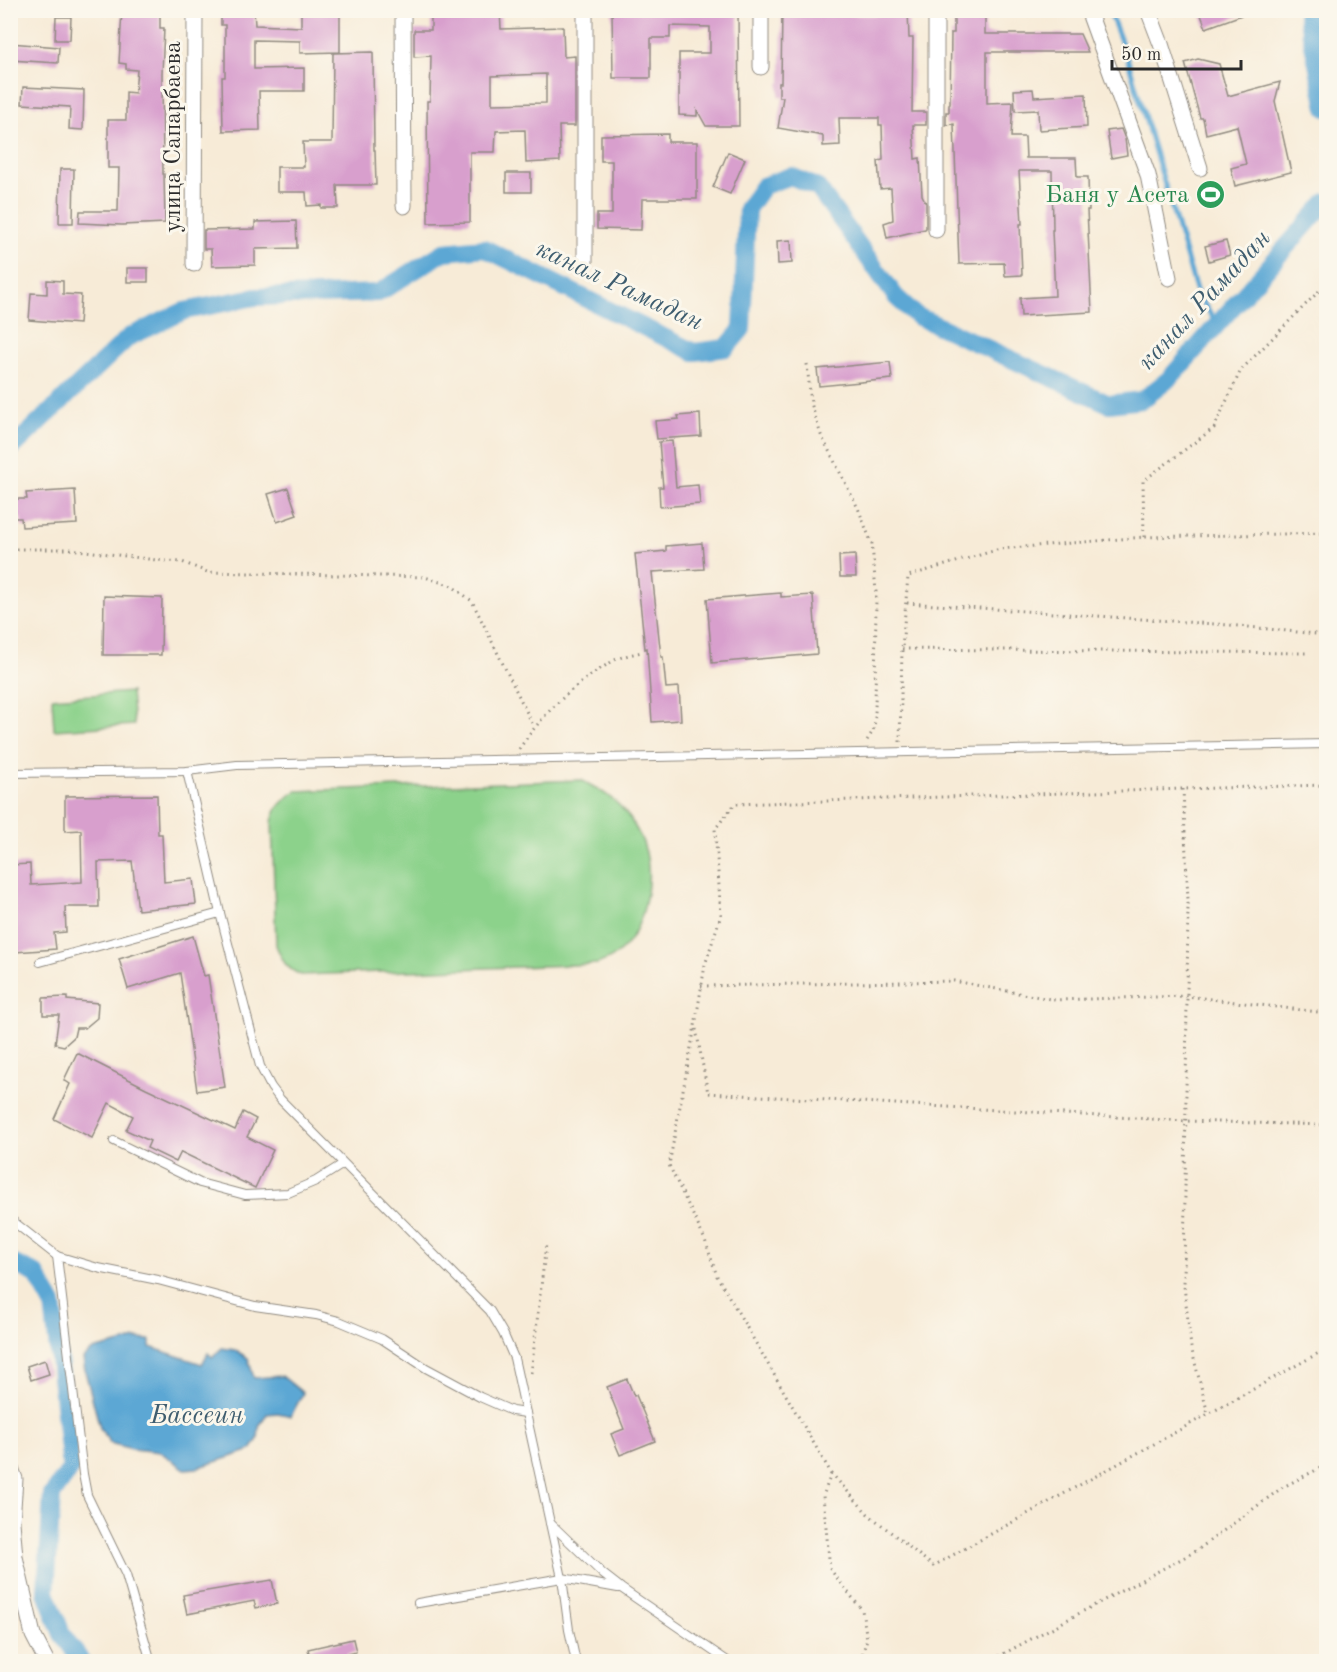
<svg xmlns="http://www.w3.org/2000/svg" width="1337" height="1672" font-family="'Old Standard TT',serif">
  <rect width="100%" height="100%" fill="#fbf7ec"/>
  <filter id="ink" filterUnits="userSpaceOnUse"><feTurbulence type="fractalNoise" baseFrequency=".0167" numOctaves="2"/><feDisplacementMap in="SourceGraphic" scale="12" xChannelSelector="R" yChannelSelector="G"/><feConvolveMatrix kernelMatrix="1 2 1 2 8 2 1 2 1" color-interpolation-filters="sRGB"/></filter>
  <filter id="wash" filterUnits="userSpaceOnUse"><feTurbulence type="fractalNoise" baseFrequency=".008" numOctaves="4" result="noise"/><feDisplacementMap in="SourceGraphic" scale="24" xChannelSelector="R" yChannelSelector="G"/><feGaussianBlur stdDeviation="1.35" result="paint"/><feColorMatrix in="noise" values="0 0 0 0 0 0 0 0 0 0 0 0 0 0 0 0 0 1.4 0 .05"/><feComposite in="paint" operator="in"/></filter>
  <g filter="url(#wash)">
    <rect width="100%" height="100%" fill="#f7ebd7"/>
    <!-- green -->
    <g fill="#8cd28b" stroke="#5c7e5b" stroke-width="1.5">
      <polygon points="131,692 134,725 54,730 52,698"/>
      <path d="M581,780C602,791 617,799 631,820C636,828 643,840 645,849C654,881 644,932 618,953C613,958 604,961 597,964L301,975C285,968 282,960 276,945L272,822C275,807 283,800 296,791Z"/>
    </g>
    <!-- water -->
    <polygon fill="#5ba7d4" stroke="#436980" stroke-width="1.5" points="136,1339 150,1340 150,1347 202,1364 208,1353 212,1357 222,1348 235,1350 248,1358 254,1378 282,1376 303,1393 291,1416 278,1413 267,1414 259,1427 258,1439 251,1450 197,1468 185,1469 160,1452 132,1449 110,1443 100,1428 85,1371 83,1358 93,1350"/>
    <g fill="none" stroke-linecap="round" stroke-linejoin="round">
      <!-- stream -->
      <polyline stroke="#5ba7d4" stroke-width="5" points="1109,10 1127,57 1197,293 1218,326"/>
      <!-- canal -->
      <g stroke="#5ba7d4" stroke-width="18">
        <polyline points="1306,10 1326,108"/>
        <polyline points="10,450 129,337 184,311 255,297 378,293 444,252 484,248 694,352 726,348 742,329 747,209 763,186 791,176 818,188 896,297 917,316 1109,404 1142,400 1169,379 1326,202"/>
        <polyline points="10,1262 36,1274 53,1304 71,1468 52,1495 46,1592 62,1634 82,1662"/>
      </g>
    </g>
    <g id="blocks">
      <!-- building -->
      <g fill="#d89fcd" fill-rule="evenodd">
        <polygon points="122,10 160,10 160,28 164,28 162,74 163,174 164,174 165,223 122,225 79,223 80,211 118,211 119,168 108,168 108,120 126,120 126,92 135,93 137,70 126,69 126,64 119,63"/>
        <polygon points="221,10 254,10 255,25 301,27 301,10 340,10 340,52 300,53 300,41 254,40 254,69 304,68 304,91 259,91 260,130 223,131 222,77 225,77 225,25 221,25"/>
        <path d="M431,10H500L501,29L563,27L564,57L575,56V126H559L560,161L526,163L525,130L496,131L495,152H470V222L428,223L427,101H430L431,56L414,57V30H431ZM546,74V103L492,104V76Z"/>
        <polygon points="612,10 738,10 739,126 706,126 697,110 697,116 679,115 679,53 710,53 710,27 670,26 670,38 651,38 651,78 613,78"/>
        <polygon points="782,10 850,10 850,15 879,15 879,10 908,10 909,38 913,38 912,112 926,112 926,125 913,125 915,159 920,158 922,195 926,203 926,228 925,229 887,238 884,223 893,220 891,188 880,189 878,161 883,160 882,125 879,125 879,118 839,118 840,145 823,146 823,136 778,128 783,97 779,97 779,83 781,83"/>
        <polygon points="954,10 985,10 985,34 1080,34 1088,52 987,52 987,103 1013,102 1011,137 1025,137 1026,158 1076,158 1077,177 1088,177 1089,210 1087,210 1092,312 1021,316 1020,298 1055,296 1052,230 1053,230 1052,171 1019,171 1022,224 1020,224 1022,275 1005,276 1004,263 959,264 954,124 946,125 946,112 949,112 949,104 950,104 951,33 954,33"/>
        <polygon points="1199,10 1250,10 1250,12 1206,28"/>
        <polygon points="56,17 71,17 70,40 55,40"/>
        <polygon points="10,43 59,47 58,63 10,60"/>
        <polygon points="373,52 374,150 375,150 376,185 337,185 338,208 321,208 321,205 307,206 306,192 277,192 277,167 304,167 303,142 332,142 333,53"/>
        <polygon points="1198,59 1219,64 1228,96 1280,82 1275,101 1291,172 1235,186 1231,168 1246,164 1237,126 1206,134 1203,118 1200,118 1185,63"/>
        <polygon points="23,87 84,90 83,130 69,129 70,107 22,104"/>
        <polygon points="1033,89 1034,97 1086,94 1087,127 1039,130 1038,110 1015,111 1014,90"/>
        <polygon points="1121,129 1125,139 1127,155 1111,158 1107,131"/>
        <polygon points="668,134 668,142 697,142 697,199 642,199 641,230 597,229 597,214 612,214 612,161 601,161 601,135"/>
        <polygon points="728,152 745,159 730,194 713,187"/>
        <polygon points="60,169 74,169 73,223 59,223"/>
        <rect x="506" y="173" width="25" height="19"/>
        <polygon points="296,221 297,248 255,249 255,265 212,266 211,249 204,249 204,230 255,229 255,222"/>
        <polygon points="791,240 792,263 778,264 777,241"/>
        <polygon points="1226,241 1230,255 1209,261 1205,246"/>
        <rect x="127" y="268" width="21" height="14"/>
        <polygon points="47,280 63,281 63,294 81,295 79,324 29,320 31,293 47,294"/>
        <polygon points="890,362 892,379 819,386 817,369"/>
        <polygon points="700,414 701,436 657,439 655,421 679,419 678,416"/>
        <polygon points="672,441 676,487 698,485 700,504 660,507 659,487 663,487 659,442"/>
        <polygon points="288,488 297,515 277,522 268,494"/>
        <polygon points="75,490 77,524 22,527 21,518 10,518 10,499 27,499 26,493"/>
        <polygon points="702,543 704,569 652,572 661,657 663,657 666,688 679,687 681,720 652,722 647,648 645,649 635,554 666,551 666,546"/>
        <polygon points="855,555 856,577 840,577 839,556"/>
        <polygon points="781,593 781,597 813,595 817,654 712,663 707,599"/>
        <polygon points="104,596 162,598 161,655 103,655"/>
        <polygon points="157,795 158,834 162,834 164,882 193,879 196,904 138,910 132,861 98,862 99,907 65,907 66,932 54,933 56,949 15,952 13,904 10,904 10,865 30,864 31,885 82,882 81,830 65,831 65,796"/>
        <polygon points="193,936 204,976 208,975 225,1087 197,1091 180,973 128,989 119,959"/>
        <polygon points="67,997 67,1000 98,1003 97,1018 85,1028 76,1028 74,1037 64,1046 55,1044 59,1015 43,1015 43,998"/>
        <polygon points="77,1053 146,1088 235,1130 243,1112 256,1119 247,1137 273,1150 255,1188 181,1152 176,1162 147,1148 150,1141 126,1130 133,1116 109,1103 92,1138 54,1119 70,1084 64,1080"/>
        <polygon points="45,1360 49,1374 31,1380 27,1366"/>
        <polygon points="627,1379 634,1396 636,1395 655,1441 620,1455 611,1434 624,1429 607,1387"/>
        <polygon points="272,1580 277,1604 256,1608 254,1601 187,1614 183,1595"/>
        <polygon points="353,1639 356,1652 347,1654 348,1662 311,1662 308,1649"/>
      </g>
    </g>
  </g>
  <g filter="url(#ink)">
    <use href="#blocks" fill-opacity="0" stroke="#918b81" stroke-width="1.5"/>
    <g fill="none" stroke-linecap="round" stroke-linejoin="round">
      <defs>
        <g id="lane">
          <polyline points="187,771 220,913 260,1066 271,1087 280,1099 490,1311 503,1333 514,1358 562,1578 569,1630 576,1662"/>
          <polyline points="10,773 187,771 237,765 1326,744"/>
          <polyline points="40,962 220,913"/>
          <polyline points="114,1141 200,1183 245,1195 288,1193 316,1181 343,1164"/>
          <polyline points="10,1219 57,1256 98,1268 158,1280 255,1306 316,1315 339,1321 382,1339 426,1368 480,1397 512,1411 526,1413"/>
          <polyline points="57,1256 83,1474 87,1495 126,1575 151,1662"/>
          <polyline points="550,1523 603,1574 621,1588 729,1662"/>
          <polyline points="418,1603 562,1578 618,1588"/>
        </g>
        <g id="street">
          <polyline points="403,10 404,206"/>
          <polyline points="585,10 585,262"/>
          <polyline points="936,10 936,230"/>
          <polyline points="1088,10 1148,175 1169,278"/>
          <polyline points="1148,10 1161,44 1200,168"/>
          <polyline points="761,67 761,10"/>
          <polyline points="194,264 195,10"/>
          <polyline points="10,1465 15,1479 12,1522 15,1557 33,1635 47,1662"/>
        </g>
      </defs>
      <!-- lane casing -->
      <use href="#lane" stroke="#918b81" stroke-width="10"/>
      <!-- street casing -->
      <use href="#street" stroke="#918b81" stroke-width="17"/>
      <!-- path -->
      <g stroke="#918b81" stroke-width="3" stroke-dasharray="1.5 4.5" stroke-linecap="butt">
        <polyline points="807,364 811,403 821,435 858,508 872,544 876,592 875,721 873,731 866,742"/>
        <polyline points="1144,537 1143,481 1214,428 1241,370 1326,284"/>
        <polyline points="10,549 70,549 156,560 182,562 207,572 425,577 452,586 472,601 534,727"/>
        <polyline points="907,603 1229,625 1326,635"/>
        <polyline points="902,649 1306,653"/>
        <polyline points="900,742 902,649 908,576 1000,549 1144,537 1326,533"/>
        <path d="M519,749C544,712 576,682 615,660C623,656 633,654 642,652"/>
        <polyline points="1326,785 1183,789 735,804 715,829 721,915 705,965 695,1026 669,1165 705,1240 717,1276 831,1473 868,1514 933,1566 1326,1349"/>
        <polyline points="1183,789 1188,900 1184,1286 1191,1347 1208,1414"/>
        <polyline points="701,986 954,981 1055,1000 1186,996 1326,1013"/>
        <polyline points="696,1029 708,1093 1185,1121 1326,1125"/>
        <polyline points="531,1373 546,1244"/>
        <polyline points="831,1474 823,1496 830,1569 862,1610 867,1639 860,1662"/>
        <polyline points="988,1662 1196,1551 1283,1487 1326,1465"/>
      </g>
      <!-- lane -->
      <use href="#lane" stroke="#fff" stroke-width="8"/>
      <!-- street -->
      <use href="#street" stroke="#fff" stroke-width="15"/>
    </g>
  </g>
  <!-- icons -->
  <defs>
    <symbol id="stadium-disc" viewBox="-11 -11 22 22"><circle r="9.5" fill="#2e9e5b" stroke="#fbf7ec"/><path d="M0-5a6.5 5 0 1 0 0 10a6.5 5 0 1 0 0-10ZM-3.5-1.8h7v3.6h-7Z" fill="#fff"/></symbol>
  </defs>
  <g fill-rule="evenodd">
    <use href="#stadium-disc" x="1194" y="178" width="33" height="33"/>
  </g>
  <g text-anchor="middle" stroke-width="6" stroke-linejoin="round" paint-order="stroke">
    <!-- street labels -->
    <g font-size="24" fill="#2b2b2b" stroke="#fbf7ec">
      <text transform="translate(172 137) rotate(-90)" y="8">улица Сапарбаева</text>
    </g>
    <!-- leisure labels -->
    <g font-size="24" fill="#27864d" stroke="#fbf7ec" text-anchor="end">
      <text x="1189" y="202">Баня у Асета</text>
    </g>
    <!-- water labels -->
    <g font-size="26" font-style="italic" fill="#3e5d6f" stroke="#fbf7ec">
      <text transform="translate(620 284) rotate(25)" y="9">канал Рамадан</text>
      <text transform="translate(1203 299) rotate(-47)" y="9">канал Рамадан</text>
      <text x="197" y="1423">Бассеин</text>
    </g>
  </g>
  <!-- margin -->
  <rect width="1337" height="1672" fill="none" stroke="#fbf7ec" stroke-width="36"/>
  <!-- scale -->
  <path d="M1112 60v9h129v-9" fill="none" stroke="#2b2b2b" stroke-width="3"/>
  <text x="1121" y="60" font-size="18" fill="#2b2b2b" stroke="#fbf7ec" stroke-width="4.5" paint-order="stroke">50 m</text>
</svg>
